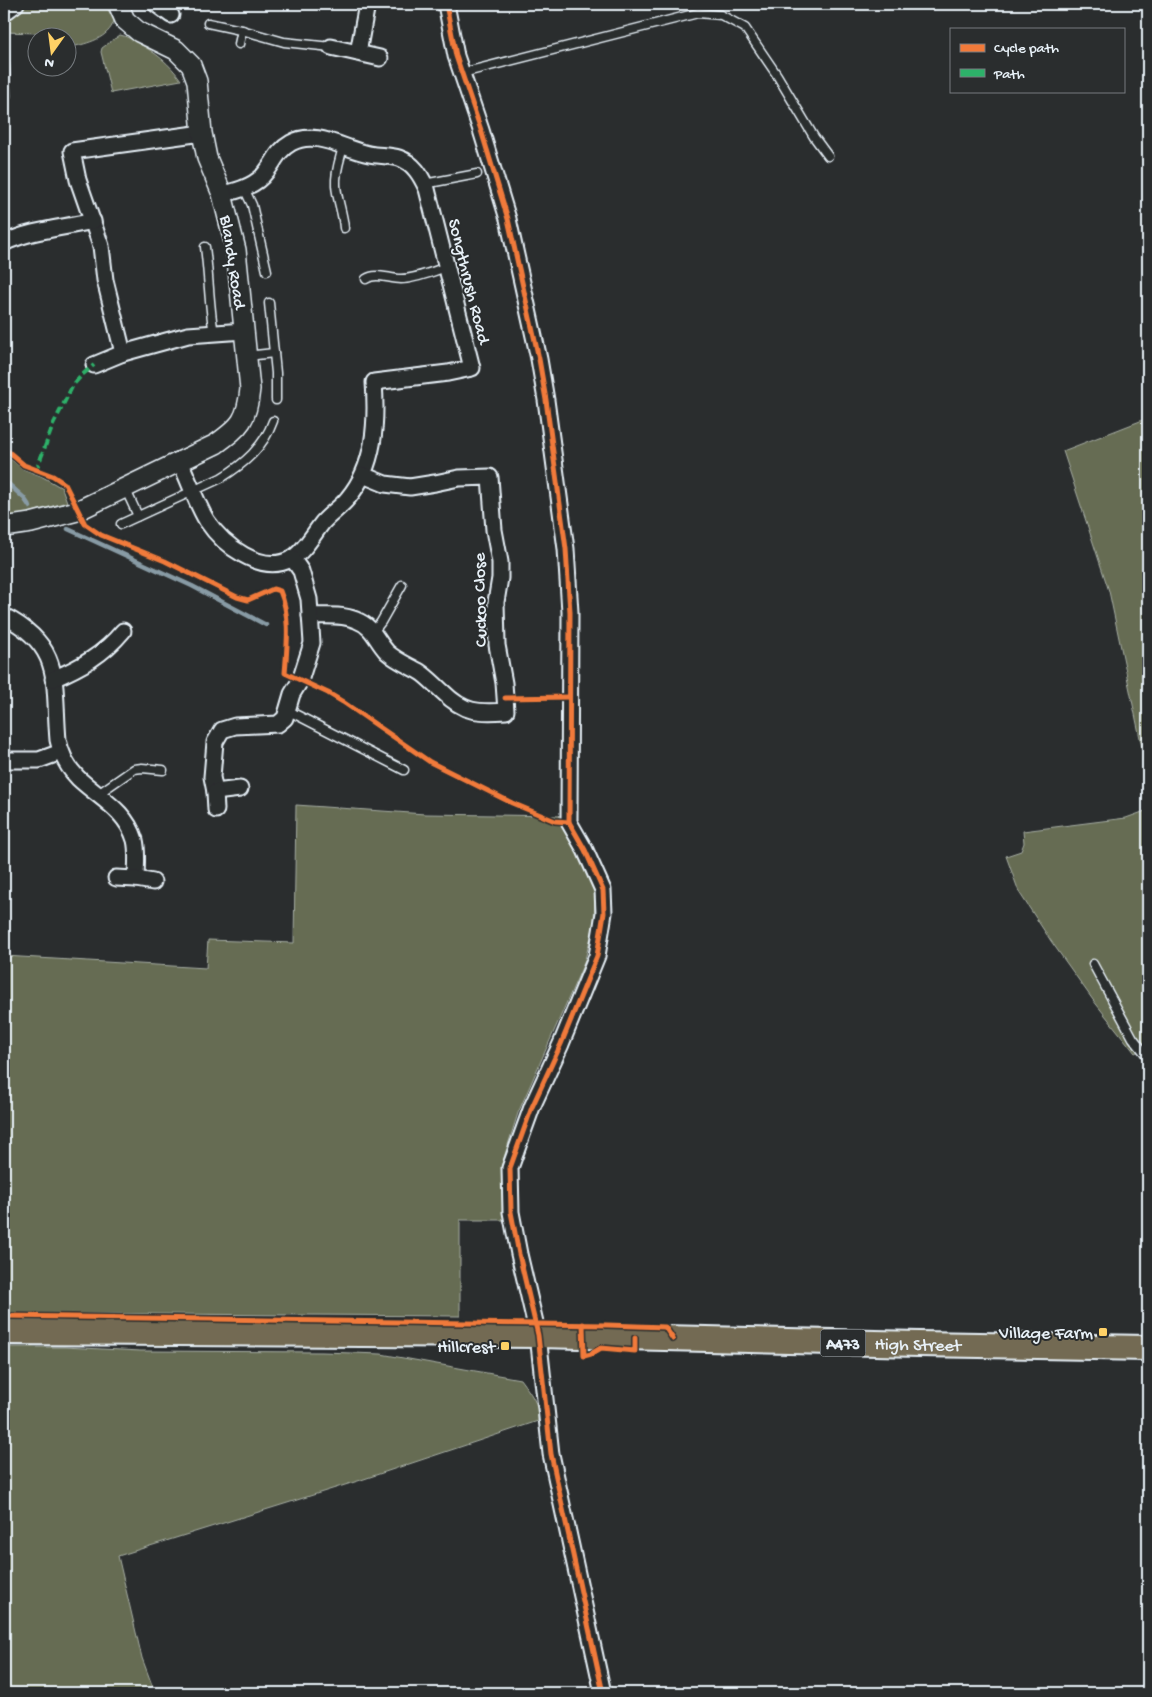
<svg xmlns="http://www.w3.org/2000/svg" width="1152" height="1697" font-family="'Gochi Hand',sans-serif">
  <rect width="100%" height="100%" fill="#2a2d2e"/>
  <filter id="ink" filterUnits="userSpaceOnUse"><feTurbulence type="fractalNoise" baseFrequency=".02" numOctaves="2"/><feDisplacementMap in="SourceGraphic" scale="10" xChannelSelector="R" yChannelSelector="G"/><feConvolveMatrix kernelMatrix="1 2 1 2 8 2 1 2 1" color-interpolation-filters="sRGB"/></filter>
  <g filter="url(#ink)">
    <!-- green -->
    <g fill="#666c52" stroke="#a7aea5">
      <path d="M27,4H105L114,21C108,39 88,43 72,47L71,52L68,53V38L39,37L37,33L4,32V23Z"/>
      <path d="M120,35C127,36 132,40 138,43C156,53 169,63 181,80L111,93L101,52L102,48Z"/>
      <polygon points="1148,418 1148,776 1109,591 1063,451"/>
      <polygon points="4,454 23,469 41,476 62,488 67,502 18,516 4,516"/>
      <polygon points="296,805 425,814 564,816 588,858 595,891 594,925 584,963 518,1113 502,1164 505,1220 460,1220 460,1316 4,1313 4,956 206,968 208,940 294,943"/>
      <polygon points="1148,810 1148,1048 1147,1047 1135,1053 1093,1000 1051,941 1019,892 1006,856 1021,851 1024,843 1023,831 1126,818"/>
      <path d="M4,1347H64L140,1351L322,1352L381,1354L520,1379C530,1393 540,1403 538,1421L361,1480L118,1556L142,1658L155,1693H4Z"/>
    </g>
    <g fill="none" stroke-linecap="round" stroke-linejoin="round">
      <!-- stream -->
      <g stroke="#889ba5" stroke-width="4.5">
        <polyline points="4,480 24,498 30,507"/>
        <polyline points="68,529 192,586 266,625"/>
      </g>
      <defs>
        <g id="service">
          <polyline points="208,23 245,31 284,42 331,47"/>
          <polyline points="239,44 242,30"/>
          <polyline points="4,50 6,96"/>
          <polyline points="462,73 698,13 721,15 745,28 777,75 814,137 828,156"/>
          <path d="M343,147C340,159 335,172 336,185C337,200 343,213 344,228"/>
          <polyline points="424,184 477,174"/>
          <polyline points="244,188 252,205 267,271"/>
          <path d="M205,247C209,276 209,305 214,334"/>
          <path d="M366,279C376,272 389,279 401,279C416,279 433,271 447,267"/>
          <polyline points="269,303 276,373 276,400"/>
          <polyline points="247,356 274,353"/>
          <polyline points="125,488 138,516"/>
          <path d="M121,524L221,478C244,464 264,447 273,421"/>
          <polyline points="373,632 381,622 402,585"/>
          <polyline points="287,710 404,770"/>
          <polyline points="98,794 134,769 142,768 163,770"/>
          <polyline points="1093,964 1133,1038 1148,1057"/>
        </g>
        <g id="minor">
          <polyline points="156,4 171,15"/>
          <polyline points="446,4 456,56 481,130 508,219 539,359 546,400 566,549 570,612 569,822 585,850 603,890 604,913 597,956 561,1044 532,1107 510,1168 511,1212 519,1254 538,1335 551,1454 603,1693"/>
          <polyline points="4,13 16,4"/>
          <polyline points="331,47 380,58"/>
          <polyline points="358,53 367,4"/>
          <polyline points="202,133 72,151 78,180 101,246 105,280 123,353 188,335 244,331"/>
          <path d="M4,243C31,230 63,228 93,221"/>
          <polyline points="94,365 123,353"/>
          <path d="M180,462C189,480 196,503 207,521C223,545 261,575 291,559C304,552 314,533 323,522C331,513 341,507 348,498C375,466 377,422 374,382L448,373L472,368L427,189C421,176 414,163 399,158C390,155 378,156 369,154C344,149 315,129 291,143C277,151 275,161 266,172C256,186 238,191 222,194"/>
          <path d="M4,616C64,647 53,682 58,740C61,754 68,768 78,778C99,798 126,810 135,840C138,852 136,867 136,879L153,882"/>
          <path d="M310,616C324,616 342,614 356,620C374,627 375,639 387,652C397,661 408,665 420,672C428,677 436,686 443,692C464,713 478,713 506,711L504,683L497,645L496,602L500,578V562L494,530L490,477L459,478L435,483L410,487L385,484L363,475"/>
          <path d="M53,679C81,667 103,655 123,631"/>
          <polyline points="4,760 39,760 61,752"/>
          <polyline points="240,789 215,792 212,777 215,742 222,730 235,726 278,724 285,718 292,694 300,681 312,643 309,599 301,571 292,558"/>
          <polyline points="215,792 216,810"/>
          <polyline points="116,878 136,879"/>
        </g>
        <path id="tertiary" d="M4,527L31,523L77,511L216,444C241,426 247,420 250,389L236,250L222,194L207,158L202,133L197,81L191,65L176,50L139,32L125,20L118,4"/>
        <g id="primary">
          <path id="s1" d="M4,1332L538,1335L919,1344L1148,1348"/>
        </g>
      </defs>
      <!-- service casing -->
      <use href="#service" stroke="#e8f1f8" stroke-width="11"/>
      <!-- minor casing -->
      <use href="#minor" stroke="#e8f1f8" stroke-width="19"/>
      <!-- tertiary casing -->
      <use href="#tertiary" stroke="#e8f1f8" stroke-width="22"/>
      <!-- primary casing -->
      <use href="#primary" stroke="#e8f1f8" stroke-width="28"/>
      <!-- service -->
      <use href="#service" stroke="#2a2d2e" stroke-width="8"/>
      <!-- minor -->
      <use href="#minor" stroke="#2a2d2e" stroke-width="15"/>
      <!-- tertiary -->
      <use href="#tertiary" stroke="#2a2d2e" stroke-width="19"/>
      <!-- primary -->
      <use href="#primary" stroke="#736b52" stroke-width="24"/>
      <!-- quiet -->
      <polyline stroke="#2db169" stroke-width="4" stroke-dasharray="8 4" stroke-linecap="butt" points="36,471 53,425 73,385 82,375 94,365"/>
      <defs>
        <g id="cycleway">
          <polyline points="446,4 456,56 481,130 508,219 539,359 546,400 566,549 570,612 569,822 585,850 603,890 604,913 597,956 561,1044 532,1107 510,1168 511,1212 519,1254 538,1335 551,1454 603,1693"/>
          <path d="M4,448L24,465L53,476L65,484L85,524L101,535L165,561L237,597L248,600L273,589L280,591C291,617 287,646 285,673L328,693L343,702L430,762L512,803L555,821L569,822"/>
          <polyline points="505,698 569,697"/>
          <polyline points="4,1316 607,1325 665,1327 673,1339"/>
          <polyline points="583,1324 584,1356 591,1354 601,1348 635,1351 635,1338"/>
        </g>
      </defs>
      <!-- cycleway casing -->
      <use href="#cycleway" stroke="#2a2d2e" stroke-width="8"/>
      <!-- cycleway -->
      <use href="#cycleway" stroke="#f17a3a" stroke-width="5"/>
    </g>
  </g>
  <!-- markers -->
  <g fill="#ffd166" stroke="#2a2d2e" stroke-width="2">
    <rect x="1098" y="1327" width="10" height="10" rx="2.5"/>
    <rect x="500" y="1341" width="10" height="10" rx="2.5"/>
  </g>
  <g text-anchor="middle" stroke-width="4" stroke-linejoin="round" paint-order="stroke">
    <!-- shield labels -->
    <rect fill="#2a2d2e" stroke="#afb6bb" stroke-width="1" x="820.5" y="1329.5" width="45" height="27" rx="4"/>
    <g font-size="16" font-weight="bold" fill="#e8f1f8">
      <text x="843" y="1349">A473</text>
    </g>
    <!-- street labels -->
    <g font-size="18" fill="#e8f1f8" stroke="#2a2d2e">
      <text transform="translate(234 262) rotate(81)" y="6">Blandy Road</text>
      <text transform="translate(470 281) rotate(76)" y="6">Songthrush Road</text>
      <text transform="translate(479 600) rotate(-91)" y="6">Cuckoo Close</text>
      <text dy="6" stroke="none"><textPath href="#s1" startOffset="914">High Street</textPath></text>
    </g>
    <!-- poi labels -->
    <g font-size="18" fill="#e8f1f8" stroke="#2a2d2e" text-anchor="end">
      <text x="1093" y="1338">Village Farm</text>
      <text x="495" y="1352">Hillcrest</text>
    </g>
  </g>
  <!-- margin -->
  <rect width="1152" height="1697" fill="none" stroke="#2a2d2e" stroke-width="20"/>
  <rect x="10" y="10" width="1132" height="1677" fill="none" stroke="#e8f1f8" stroke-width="2" filter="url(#ink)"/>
  <!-- legend -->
  <rect x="950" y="28" width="175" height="65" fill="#2a2d2e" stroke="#767b7f"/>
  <rect x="960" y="44" width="25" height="8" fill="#f17a3a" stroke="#767b7f"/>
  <text x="994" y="52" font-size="15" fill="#e8f1f8">Cycle path</text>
  <rect x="960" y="69" width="25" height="8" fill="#2db169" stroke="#767b7f"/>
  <text x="994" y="78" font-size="15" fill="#e8f1f8">Path</text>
  <!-- north arrow -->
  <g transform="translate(52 52) rotate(194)"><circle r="24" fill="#2a2d2e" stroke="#767b7f"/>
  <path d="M0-4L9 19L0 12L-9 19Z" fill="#ffd166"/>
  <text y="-8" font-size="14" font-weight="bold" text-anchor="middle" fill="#e8f1f8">N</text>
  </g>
</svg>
